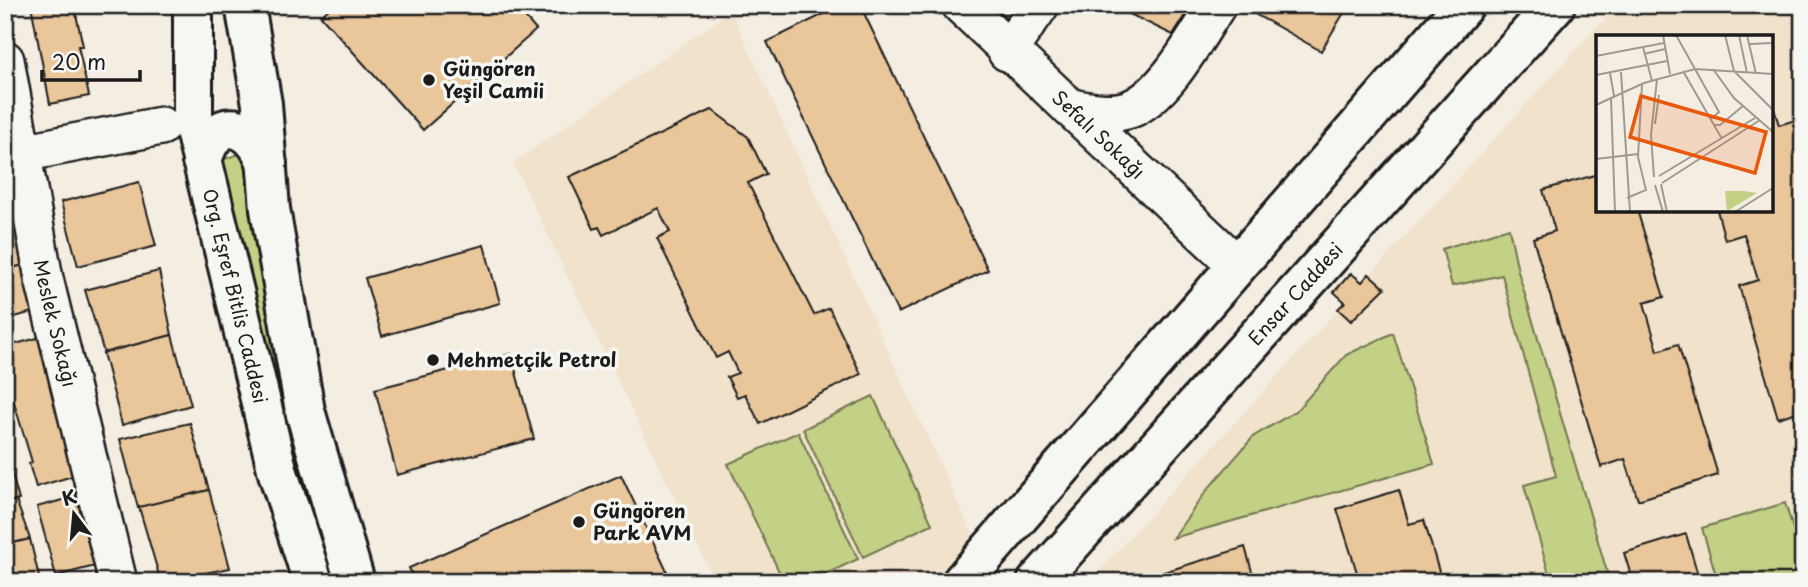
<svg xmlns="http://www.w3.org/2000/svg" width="1808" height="587" font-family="'Playpen Sans',sans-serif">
  <rect width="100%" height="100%" fill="#f4ede1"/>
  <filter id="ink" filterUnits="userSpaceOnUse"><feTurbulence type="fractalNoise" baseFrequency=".0143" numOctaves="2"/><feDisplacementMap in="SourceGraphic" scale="14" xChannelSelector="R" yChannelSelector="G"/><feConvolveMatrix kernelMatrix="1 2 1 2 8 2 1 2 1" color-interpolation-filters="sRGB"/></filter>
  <g filter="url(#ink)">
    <!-- built -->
    <g fill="#f1e2cc" fill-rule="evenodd">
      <path d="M1617,5H1803V582H1089ZM1598,37H1771V210H1598Z"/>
      <polygon points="731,11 975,540 937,582 715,582 513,163"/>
    </g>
    <!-- green -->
    <g fill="#c2d185" stroke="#6f7650" stroke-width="2">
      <polygon points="239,154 246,167 278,386 291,455 218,168 224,159"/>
      <polygon points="1509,228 1518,271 1610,582 1518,582 1549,574 1524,485 1556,476 1502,275 1452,286 1442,249"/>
      <polygon points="1393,333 1434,464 1173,538 1207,490 1254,436 1296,411 1346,355"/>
      <polygon points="873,396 932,524 863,557 803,429"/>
      <polygon points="798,432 858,559 809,582 784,582 728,464"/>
      <polygon points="1785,503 1803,560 1803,582 1718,582 1702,528"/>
    </g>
    <!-- building -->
    <g fill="#eac79b" stroke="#1c1c1c" stroke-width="2">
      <polygon points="31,5 74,5 83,46 78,46 89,96 50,104"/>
      <polygon points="122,5 170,5 170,7 123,11"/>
      <polygon points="333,5 514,5 536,30 423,130 321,16"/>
      <polygon points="842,5 860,5 988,270 898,313 767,42"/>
      <polygon points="993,5 1030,5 1014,25"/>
      <polygon points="1111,5 1191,5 1173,35"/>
      <polygon points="1248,5 1348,5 1348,6 1321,51 1246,9"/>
      <polygon points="1771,99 1779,125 1802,118 1803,122 1803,410 1778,418 1739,286 1758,280 1744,234 1725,240 1717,210 1771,210"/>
      <polygon points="712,110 748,137 766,174 748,183 814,315 829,308 861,374 760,424 745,394 737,397 727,377 738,373 728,352 716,358 657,238 670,232 658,208 603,235 599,227 594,229 569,177"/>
      <polygon points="1598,174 1598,210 1637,210 1664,297 1644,303 1658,351 1678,344 1718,475 1638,500 1625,459 1601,467 1533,238 1555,231 1543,190"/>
      <polygon points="139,182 156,246 78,266 61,202"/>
      <polygon points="5,184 17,223 5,227"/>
      <polygon points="17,223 27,264 5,270 5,227"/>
      <polygon points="484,245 500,303 382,336 365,278"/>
      <polygon points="27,264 39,310 5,320 5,270"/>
      <polygon points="159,271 172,335 104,353 85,290"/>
      <polygon points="1351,273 1362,282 1369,274 1385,288 1351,321 1338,309 1345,302 1334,292"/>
      <polygon points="48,335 89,471 36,487 29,464 32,462 5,373 5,347"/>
      <polygon points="172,335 191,405 122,425 103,353"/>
      <polygon points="511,354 534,439 397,475 375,389"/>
      <polygon points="190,423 209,490 138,508 120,439"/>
      <polygon points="5,449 19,500 5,502"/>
      <polygon points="621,475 672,582 415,582 409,568"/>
      <polygon points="209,490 230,568 161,582 139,507"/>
      <polygon points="1399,490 1409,524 1424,520 1442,582 1360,582 1337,509"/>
      <polygon points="88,493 107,563 56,576 37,507"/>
      <polygon points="16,500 30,539 5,545 5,503"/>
      <polygon points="1686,534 1700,582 1633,582 1624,553"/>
      <polygon points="30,539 40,581 5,582 5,545"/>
      <polygon points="1245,547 1255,582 1164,582 1161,573"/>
    </g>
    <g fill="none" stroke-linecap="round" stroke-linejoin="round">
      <defs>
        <g id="minor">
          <path id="s1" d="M961,5L1236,264"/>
          <polyline points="1007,52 1040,5"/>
          <path id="s2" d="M5,60L44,279L118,582"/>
          <path d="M1070,108C1089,111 1111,116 1130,109C1166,95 1196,37 1217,5"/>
          <polyline points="22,153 161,126"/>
        </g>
        <g id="tertiary">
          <path id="s3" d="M193,5V122L278,473L313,582"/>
          <polyline points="245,5 262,104 270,209 305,411 355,582"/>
          <path d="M202,161C215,112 253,122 267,164"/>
          <polyline points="962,582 1464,5"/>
          <path id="s4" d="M1037,582L1555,5"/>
        </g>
      </defs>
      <!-- minor casing -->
      <use href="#minor" stroke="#1c1c1c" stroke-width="42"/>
      <!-- tertiary casing -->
      <use href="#tertiary" stroke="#1c1c1c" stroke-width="44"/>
      <!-- minor -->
      <use href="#minor" stroke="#f6f6f2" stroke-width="37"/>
      <!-- tertiary -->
      <use href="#tertiary" stroke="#f6f6f2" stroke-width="38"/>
    </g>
  </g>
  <!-- markers -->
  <g fill="#1c1c1c" stroke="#f6f6f2" stroke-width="2.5">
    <circle cx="429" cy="80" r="7"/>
    <circle cx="433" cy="360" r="7"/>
    <circle cx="579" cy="522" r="7"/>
  </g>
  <g text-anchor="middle" stroke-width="7" stroke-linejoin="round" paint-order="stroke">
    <!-- poi labels -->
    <g font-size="19" font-weight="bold" fill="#1c1c1c" stroke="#f6f6f2" text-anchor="start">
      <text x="443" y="76">Güngören<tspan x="443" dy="22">Yeşil Camii</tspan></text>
      <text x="447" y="367">Mehmetçik Petrol</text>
      <text x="593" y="518">Güngören<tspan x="593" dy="22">Park AVM</tspan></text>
    </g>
    <!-- street labels -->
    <g font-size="19" fill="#1c1c1c" stroke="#f6f6f2">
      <text dy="7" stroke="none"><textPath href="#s1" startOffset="189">Sefalı Sokağı</textPath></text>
      <text dy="7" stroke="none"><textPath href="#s4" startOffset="387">Ensar Caddesi</textPath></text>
      <text dy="7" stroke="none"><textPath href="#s3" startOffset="296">Org. Eşref Bitlis Caddesi</textPath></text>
      <text dy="7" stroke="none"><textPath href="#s2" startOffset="268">Meslek Sokağı</textPath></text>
    </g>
  </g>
  <!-- overview -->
  <g transform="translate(1596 35)">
    <rect width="177" height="177" fill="#f4ede1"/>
    <path d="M129,156H148L161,158L131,176Z" fill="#c2d185"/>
    <path fill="none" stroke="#9e9992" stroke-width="2" d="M67,0L74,39M80,0L123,77L114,85M129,0L138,36L177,75M143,0L151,38M151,0L160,39M154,9L177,8M47,12L56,46M48,19L69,14M0,21L68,8M117,34L138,63L177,97M87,36L126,104M25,37L34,177M14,38L18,61M0,40L71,26M15,63L19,177M0,70L48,48L99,34L177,39M59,89L63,60M117,90H124L147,71M0,124L42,119M63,141L159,83M58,142L55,100L61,44M66,148L164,85M65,149L71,177M59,150L67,177M0,154V124M31,163L50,155L42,122L46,50M139,177L177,153"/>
    <path fill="#e8590c" fill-opacity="0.15" stroke="#e8590c" stroke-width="3.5" d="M45,61L170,97L159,138L34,102Z"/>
    <rect width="177" height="177" fill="none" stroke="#1c1c1c" stroke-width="3.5"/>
  </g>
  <!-- margin -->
  <rect width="1808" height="587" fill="none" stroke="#f6f6f2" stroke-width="28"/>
  <rect x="14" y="14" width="1780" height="559" fill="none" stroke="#1c1c1c" stroke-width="2.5" filter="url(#ink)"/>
  <!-- north arrow -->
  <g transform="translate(74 514) rotate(344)" stroke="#f6f6f2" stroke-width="5" paint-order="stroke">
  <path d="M0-5L12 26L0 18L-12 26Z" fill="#1c1c1c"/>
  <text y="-10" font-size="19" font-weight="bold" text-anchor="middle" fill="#1c1c1c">K</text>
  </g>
  <!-- scale -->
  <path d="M42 70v10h98v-10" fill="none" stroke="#1c1c1c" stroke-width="3.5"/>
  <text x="52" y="70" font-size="21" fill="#1c1c1c" stroke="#f6f6f2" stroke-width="5" paint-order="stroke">20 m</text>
</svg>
